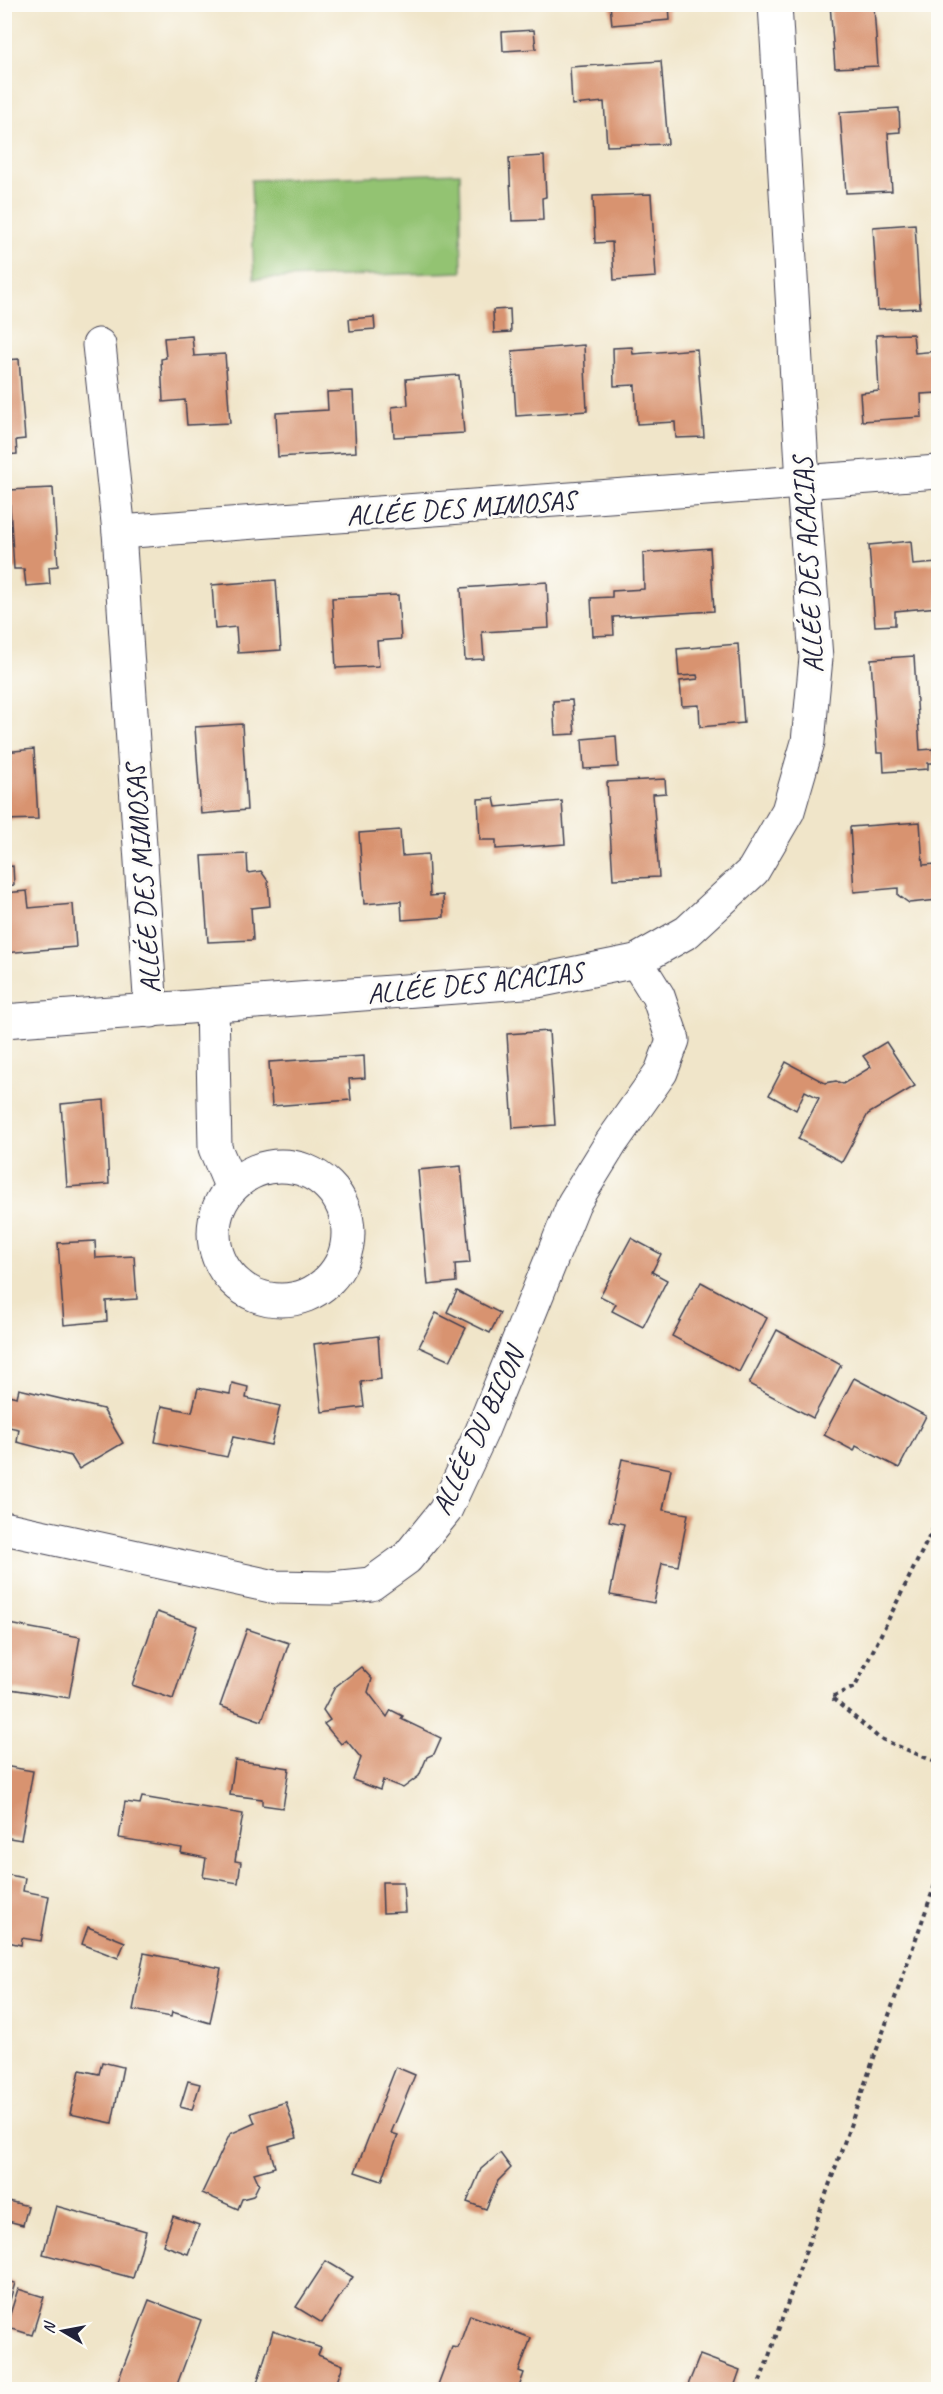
<svg xmlns="http://www.w3.org/2000/svg" width="943" height="2394" font-family="Caveat,sans-serif">
  <rect width="100%" height="100%" fill="#fdfcf7"/>
  <filter id="ink" filterUnits="userSpaceOnUse"><feTurbulence type="fractalNoise" baseFrequency=".0167" numOctaves="2"/><feDisplacementMap in="SourceGraphic" scale="12" xChannelSelector="R" yChannelSelector="G"/><feConvolveMatrix kernelMatrix="1 2 1 2 8 2 1 2 1" color-interpolation-filters="sRGB"/></filter>
  <filter id="wash" filterUnits="userSpaceOnUse"><feTurbulence type="fractalNoise" baseFrequency=".008" numOctaves="4" result="noise"/><feDisplacementMap in="SourceGraphic" scale="24" xChannelSelector="R" yChannelSelector="G"/><feGaussianBlur stdDeviation="1.35" result="paint"/><feColorMatrix in="noise" values="0 0 0 0 0 0 0 0 0 0 0 0 0 0 0 0 0 1.4 0 .05"/><feComposite in="paint" operator="in"/></filter>
  <g filter="url(#wash)">
    <rect width="100%" height="100%" fill="#f0e5c9"/>
    <!-- green -->
    <polygon fill="#93c372" stroke="#5a7256" stroke-width="1.5" points="460,173 462,272 254,279 251,180"/>
    <g id="blocks">
      <!-- building -->
      <g fill="#d89370">
        <polygon points="610,4 669,4 670,20 612,25"/>
        <polygon points="830,4 890,4 890,7 874,8 878,66 835,68"/>
        <polygon points="534,30 536,49 503,51 502,32"/>
        <polygon points="661,61 668,144 607,146 604,102 572,105 570,67"/>
        <polygon points="899,108 900,132 888,133 892,191 846,193 840,112"/>
        <polygon points="544,156 546,197 542,198 543,220 512,221 509,158"/>
        <polygon points="651,194 656,277 614,280 612,242 595,243 593,196"/>
        <polygon points="915,224 920,308 878,310 873,227"/>
        <polygon points="510,309 511,332 494,333 493,310"/>
        <polygon points="374,317 375,329 350,331 349,319"/>
        <polygon points="913,334 915,353 938,351 938,393 921,394 922,417 862,421 860,393 879,391 876,335"/>
        <polygon points="192,336 194,356 225,354 230,423 187,425 185,400 163,402 161,359 166,358 164,338"/>
        <polygon points="584,345 587,411 516,416 512,351"/>
        <polygon points="632,347 633,354 697,349 704,437 676,438 675,422 637,424 635,385 614,386 613,348"/>
        <polygon points="19,359 25,439 16,440 17,454 4,455 4,360"/>
        <polygon points="459,375 464,433 394,437 392,407 408,405 406,379"/>
        <polygon points="353,391 356,452 278,457 276,413 328,410 327,392"/>
        <polygon points="53,488 58,566 49,567 50,584 26,586 24,569 14,569 9,490"/>
        <polygon points="911,541 913,565 938,563 938,607 895,611 895,625 875,626 869,545"/>
        <polygon points="710,548 714,611 613,617 614,635 593,636 591,598 612,597 612,591 644,589 643,553"/>
        <polygon points="276,580 281,650 238,653 236,627 215,629 212,585"/>
        <polygon points="547,582 549,628 482,632 484,659 465,660 461,588"/>
        <polygon points="398,595 401,639 377,641 379,666 336,668 332,598"/>
        <polygon points="738,644 744,723 700,727 699,705 682,706 680,681 698,679 697,675 679,676 677,649"/>
        <polygon points="914,656 920,750 933,749 934,763 928,763 928,769 884,772 883,753 877,753 871,659"/>
        <polygon points="572,700 575,734 555,735 553,701"/>
        <polygon points="242,724 247,810 201,814 195,727"/>
        <polygon points="616,736 618,767 584,769 582,739"/>
        <polygon points="34,749 38,819 4,820 4,752"/>
        <polygon points="665,779 666,793 653,794 659,877 613,879 607,782"/>
        <polygon points="494,798 496,807 562,801 565,844 496,849 496,840 480,840 478,799"/>
        <polygon points="920,822 923,865 937,864 938,900 909,903 898,895 898,888 854,892 850,827"/>
        <polygon points="400,830 402,856 428,854 430,896 443,895 444,917 402,920 401,901 364,904 359,833"/>
        <polygon points="247,854 248,873 261,871 268,881 270,906 251,908 253,940 208,942 202,856"/>
        <polygon points="13,866 14,885 4,886 4,867"/>
        <polygon points="27,891 29,908 73,904 76,947 4,953 4,893"/>
        <polygon points="549,1031 555,1125 513,1128 507,1034"/>
        <polygon points="886,1042 915,1086 868,1114 842,1162 798,1139 819,1098 805,1091 796,1110 769,1095 786,1062 825,1083 836,1081 843,1084 871,1067 863,1056"/>
        <polygon points="364,1056 365,1078 349,1079 351,1100 272,1106 269,1062"/>
        <polygon points="104,1100 109,1184 67,1187 61,1104"/>
        <polygon points="461,1166 470,1263 455,1264 456,1282 428,1285 418,1170"/>
        <polygon points="631,1238 661,1254 652,1272 667,1280 643,1327 612,1311 616,1304 600,1296"/>
        <polygon points="95,1241 96,1258 134,1256 137,1299 106,1301 107,1321 64,1325 58,1243"/>
        <polygon points="701,1282 767,1318 739,1372 672,1336"/>
        <polygon points="457,1291 500,1313 490,1333 447,1312"/>
        <polygon points="436,1313 466,1328 450,1361 419,1347"/>
        <polygon points="777,1330 841,1365 813,1418 749,1384"/>
        <polygon points="378,1336 381,1379 361,1382 364,1407 322,1412 314,1344"/>
        <polygon points="854,1378 926,1416 899,1468 856,1446 854,1451 824,1435"/>
        <polygon points="232,1383 248,1387 246,1398 280,1406 271,1445 233,1437 227,1457 155,1442 162,1406 192,1412 198,1388 230,1394"/>
        <polygon points="19,1389 103,1409 123,1443 79,1469 71,1456 17,1442 19,1429 4,1426 4,1394 17,1397"/>
        <polygon points="622,1459 671,1469 663,1510 688,1514 678,1566 662,1563 654,1603 610,1595 624,1524 609,1521"/>
        <polygon points="157,1612 197,1626 173,1699 132,1685"/>
        <polygon points="4,1623 80,1637 69,1698 4,1688"/>
        <polygon points="247,1629 289,1643 262,1721 220,1706"/>
        <polygon points="361,1667 372,1679 368,1692 387,1717 391,1710 403,1716 401,1719 441,1738 434,1754 427,1757 419,1776 403,1788 383,1780 380,1790 353,1780 361,1758 346,1740 341,1744 324,1724 330,1720 323,1710 335,1687"/>
        <polygon points="235,1760 289,1768 283,1808 262,1805 262,1799 230,1795"/>
        <polygon points="4,1766 33,1771 21,1840 4,1837"/>
        <polygon points="142,1797 243,1814 235,1861 241,1862 238,1883 203,1877 206,1858 181,1853 182,1848 119,1838 125,1802 140,1804"/>
        <polygon points="4,1874 25,1878 23,1891 49,1896 41,1941 22,1938 21,1945 8,1942 9,1936 4,1935"/>
        <polygon points="382,1882 403,1882 405,1912 383,1913"/>
        <polygon points="88,1927 125,1942 118,1958 82,1944"/>
        <polygon points="144,1953 221,1968 210,2023 172,2012 171,2017 133,2010"/>
        <polygon points="102,2062 123,2067 112,2123 70,2114 80,2070 99,2074"/>
        <polygon points="396,2067 415,2075 391,2133 398,2135 382,2181 355,2172"/>
        <polygon points="188,2081 200,2084 192,2110 180,2107"/>
        <polygon points="286,2102 297,2138 269,2146 275,2167 254,2173 259,2184 253,2196 242,2199 238,2209 202,2193 230,2134 255,2123 251,2113"/>
        <polygon points="500,2153 511,2168 498,2181 486,2209 467,2202 481,2169"/>
        <polygon points="8,2201 28,2206 23,2225 4,2220"/>
        <polygon points="56,2206 146,2231 133,2278 43,2254"/>
        <polygon points="173,2216 199,2225 188,2254 163,2245"/>
        <polygon points="326,2261 353,2277 322,2323 296,2307"/>
        <polygon points="4,2281 15,2283 5,2317 4,2317"/>
        <polygon points="18,2289 44,2297 32,2335 6,2327"/>
        <polygon points="149,2300 201,2320 175,2390 124,2390 116,2386"/>
        <polygon points="470,2315 531,2338 519,2371 524,2373 518,2390 436,2390 452,2347 458,2348"/>
        <polygon points="273,2331 321,2348 318,2355 343,2365 334,2390 255,2390"/>
        <polygon points="700,2355 740,2370 733,2390 686,2390"/>
      </g>
    </g>
  </g>
  <g filter="url(#ink)">
    <use href="#blocks" fill-opacity="0" stroke="#413f50" stroke-width="1.5"/>
    <g fill="none" stroke-linecap="round" stroke-linejoin="round">
      <defs>
        <g id="street">
          <polyline points="99,345 119,532 151,1011"/>
          <polyline points="119,532 938,472"/>
          <polyline points="212,1005 215,1148 231,1186"/>
          <polyline points="4,1021 537,981 636,961 687,932 753,871 788,811 808,742 816,658 803,482 775,4"/>
          <circle cx="281" cy="1233" r="67"/>
          <polyline points="4,1528 275,1587 331,1588 371,1584 407,1558 445,1511 482,1431 574,1203 611,1143 661,1072 673,1040 658,996 636,961"/>
        </g>
      </defs>
      <!-- street casing -->
      <use href="#street" stroke="#413f50" stroke-width="35"/>
      <!-- path -->
      <g stroke="#413f50" stroke-width="4" stroke-dasharray="4.5 4.5" stroke-linecap="butt">
        <polyline points="938,1519 855,1687 831,1697 879,1738 938,1763"/>
        <polyline points="757,2390 938,1876"/>
      </g>
      <!-- street -->
      <use href="#street" stroke="#fff" stroke-width="33"/>
    </g>
  </g>
  <g text-anchor="middle" stroke-width="6" stroke-linejoin="round" paint-order="stroke">
    <!-- street labels -->
    <g font-size="28" fill="#22223b" stroke="#fdfcf7">
      <text transform="translate(461 507) rotate(-4)" y="10">ALLÉE DES MIMOSAS</text>
      <text transform="translate(807 565) rotate(-93)" y="10">ALLÉE DES ACACIAS</text>
      <text transform="translate(142 879) rotate(-94)" y="10">ALLÉE DES MIMOSAS</text>
      <text transform="translate(475 982) rotate(-6)" y="10">ALLÉE DES ACACIAS</text>
      <text transform="translate(477 1431) rotate(-65)" y="10">ALLÉE DU BICON</text>
    </g>
  </g>
  <!-- margin -->
  <rect width="943" height="2394" fill="none" stroke="#fdfcf7" stroke-width="24"/>
  <!-- north arrow -->
  <g transform="translate(63 2331) rotate(280)" stroke="#fdfcf7" stroke-width="4.5" paint-order="stroke">
  <path d="M0-4.5L10 22L0 15L-10 22Z" fill="#22223b"/>
  <text y="-9" font-size="16" font-weight="bold" text-anchor="middle" fill="#22223b">N</text>
  </g>
</svg>
